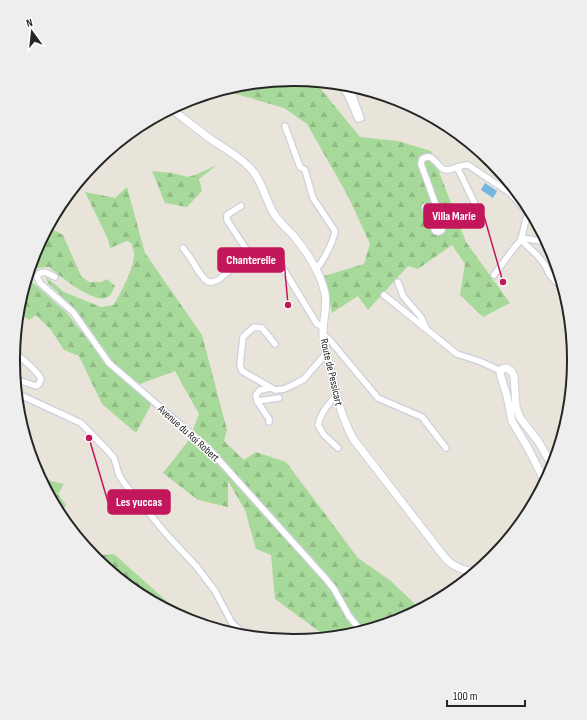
<svg xmlns="http://www.w3.org/2000/svg" width="587" height="720" font-family="'Sofia Sans Condensed',sans-serif">
  <defs>
    <pattern id="forest-firs" width="22" height="20" patternUnits="userSpaceOnUse"><rect width="22" height="20" fill="#a7da9a"/><path d="M5 1l3.5 6h-7zM16 11l3.5 6h-7z" fill="#90bb85"/></pattern>
  </defs>
  <rect width="100%" height="100%" fill="#e8e4d9"/>
  <!-- forest -->
  <g fill="url(#forest-firs)">
    <polygon points="294,80 315,82 360,137 398,141 431,151 466,242 510,303 483,317 460,295 465,264 452,245 418,269 408,266 368,310 358,296 332,313 324,276 364,264 370,244 348,196 307,124 284,108 223,90 239,85"/>
    <polygon points="217,165 199,179 202,191 187,207 165,203 152,171 172,173 188,177 195,175"/>
    <path d="M127,187L145,253L202,335L227,430L224,441L244,460L256,452L286,462L358,558L391,581L420,609L401,619L369,629L368,628L367,630L348,635L327,637L275,599L271,555L256,549L245,510L228,481V507L198,500L163,473L189,440L199,414L175,371L140,384L110,361L72,306L48,283L46,277L64,292L101,307L114,305C121,291 135,268 134,252C133,249 132,246 131,243L127,241L110,248L108,239L85,192L115,198Z"/>
    <path d="M48,227L63,235L81,276L89,282H101L107,279L115,286C113,290 111,296 106,298C91,302 60,276 49,267L35,268L32,282L66,312L112,370L152,403L136,433L102,404L79,356L64,350L51,330L36,315L29,320L18,312V305L34,252Z"/>
    <polygon points="37,473 43,479 64,484 58,494 66,505 60,515"/>
    <polygon points="114,554 171,605 176,614 137,593 93,556"/>
  </g>
  <!-- water -->
  <polygon fill="#74b5e2" points="485,183 497,191 493,198 481,190"/>
  <g fill="none" stroke-linecap="round" stroke-linejoin="round">
    <defs>
      <g id="minor">
        <polyline points="340,84 347,94 358,119 361,118 351,91 346,85"/>
        <path d="M285,126L300,167L305,170L313,198L335,231C334,240 323,262 316,269"/>
        <polyline points="457,167 477,208"/>
        <polyline points="241,206 227,215 227,220 250,255"/>
        <path d="M425,207L435,231L439,232L442,230L443,225L421,164L422,159C433,152 435,164 443,169C451,173 459,164 468,165L510,193L529,214"/>
        <polyline points="521,238 547,242"/>
        <polyline points="521,240 537,255 545,265 549,274 555,281 564,289"/>
        <polyline points="521,240 526,219 530,212"/>
        <path d="M183,248C185,251 187,253 189,256C193,261 202,280 209,282C212,283 215,281 218,280C227,273 248,254 258,252C265,252 271,255 276,257L317,324L323,327"/>
        <polyline points="494,275 514,248 521,240"/>
        <path d="M55,277C49,274 41,268 37,277L40,283L73,312L109,363L209,449L326,579L334,589L349,616L361,631"/>
        <polyline points="398,282 403,296 421,317 426,328"/>
        <polyline points="384,295 457,354 479,361 501,371"/>
        <path d="M571,334C567,340 571,345 573,351"/>
        <polyline points="323,336 328,338 378,398 422,417 446,448"/>
        <polyline points="275,344 262,328 254,327 243,337 240,365 242,371 275,390 284,389 295,384 304,379 323,357 327,355"/>
        <path d="M14,352C21,358 38,371 41,379L39,384L36,386L15,379"/>
        <polyline points="16,393 81,423 108,451 114,458 119,475 124,483 168,536 197,567 215,591 232,623 246,636"/>
        <path d="M337,394C329,404 320,413 318,425L324,435L338,448"/>
        <polyline points="257,401 279,398"/>
        <polyline points="269,422 269,419 257,401 256,395 260,390 271,388"/>
      </g>
      <g id="tertiary">
        <path d="M171,109C185,119 198,130 212,140C225,149 239,156 249,167C261,178 265,198 273,212C278,221 286,228 293,235C307,252 320,271 325,293C328,307 322,322 323,336C324,347 328,357 330,368C336,393 341,418 354,440L446,559C454,567 464,571 475,572"/>
        <polyline points="545,482 528,448 512,421 507,396 501,377 500,373 502,369 507,368 512,372 514,376 516,407 520,418 538,441 553,467"/>
      </g>
    </defs>
    <!-- minor casing -->
    <use href="#minor" stroke="#cecfde" stroke-width="8"/>
    <!-- tertiary casing -->
    <use href="#tertiary" stroke="#cecfde" stroke-width="9"/>
    <!-- minor -->
    <use href="#minor" stroke="#fff" stroke-width="5.5"/>
    <!-- tertiary -->
    <use href="#tertiary" stroke="#fff" stroke-width="7"/>
  </g>
  <g text-anchor="middle" stroke-width="3" stroke-linejoin="round" paint-order="stroke">
    <!-- street labels -->
    <g font-size="11" fill="#262626" stroke="#fff">
      <text transform="translate(332 372) rotate(77)" y="4">Route de Pessicart</text>
      <text transform="translate(189 433) rotate(42)" y="4">Avenue du Roi Robert</text>
    </g>
  </g>
  <!-- crop -->
  <path d="M0 0H587V720H0ZM293 86H294A273 273 0 0 1 567 359V361A273 273 0 0 1 294 634H293A273 273 0 0 1 20 361V359A273 273 0 0 1 293 86Z" fill="#eee" fill-rule="evenodd"/>
  <path fill="none" stroke="#262626" stroke-width="2" d="M293 86H294A273 273 0 0 1 567 359V361A273 273 0 0 1 294 634H293A273 273 0 0 1 20 361V359A273 273 0 0 1 293 86Z"/>
  <!-- callouts -->
  <path fill="none" stroke="#c2185b" stroke-width="1.5" d="M503 282L484 216M288 305L284 260M89 438L108 502"/>
  <g fill="#c2185b" stroke="#fff" stroke-width="1.5">
    <circle cx="503" cy="282" r="4"/>
    <circle cx="288" cy="305" r="4"/>
    <circle cx="89" cy="438" r="4"/>
  </g>
  <g fill="#c2185b" stroke="#c2185b" stroke-width="1.5">
    <rect x="424" y="204" width="60" height="24" rx="4"/>
    <rect x="218" y="248" width="66" height="24" rx="4"/>
    <rect x="108" y="490" width="62" height="24" rx="4"/>
  </g>
  <g font-size="12" text-anchor="middle" font-weight="bold" fill="#fff">
    <text x="454" y="220">Villa Marie</text>
    <text x="251" y="264">Chanterelle</text>
    <text x="139" y="506">Les yuccas</text>
  </g>
  <!-- north arrow -->
  <g transform="translate(32 32) rotate(345)" stroke="#ffffff" stroke-width="3" paint-order="stroke">
  <path d="M0-3L7 15L0 10L-7 15Z" fill="#262626"/>
  <text y="-6" font-size="11" font-weight="bold" text-anchor="middle" fill="#262626">N</text>
  </g>
  <!-- scale -->
  <path d="M447 700v6h78v-6" fill="none" stroke="#262626" stroke-width="2"/>
  <text x="453" y="700" font-size="12" fill="#262626" stroke="#ffffff" stroke-width="3" paint-order="stroke">100 m</text>
</svg>
